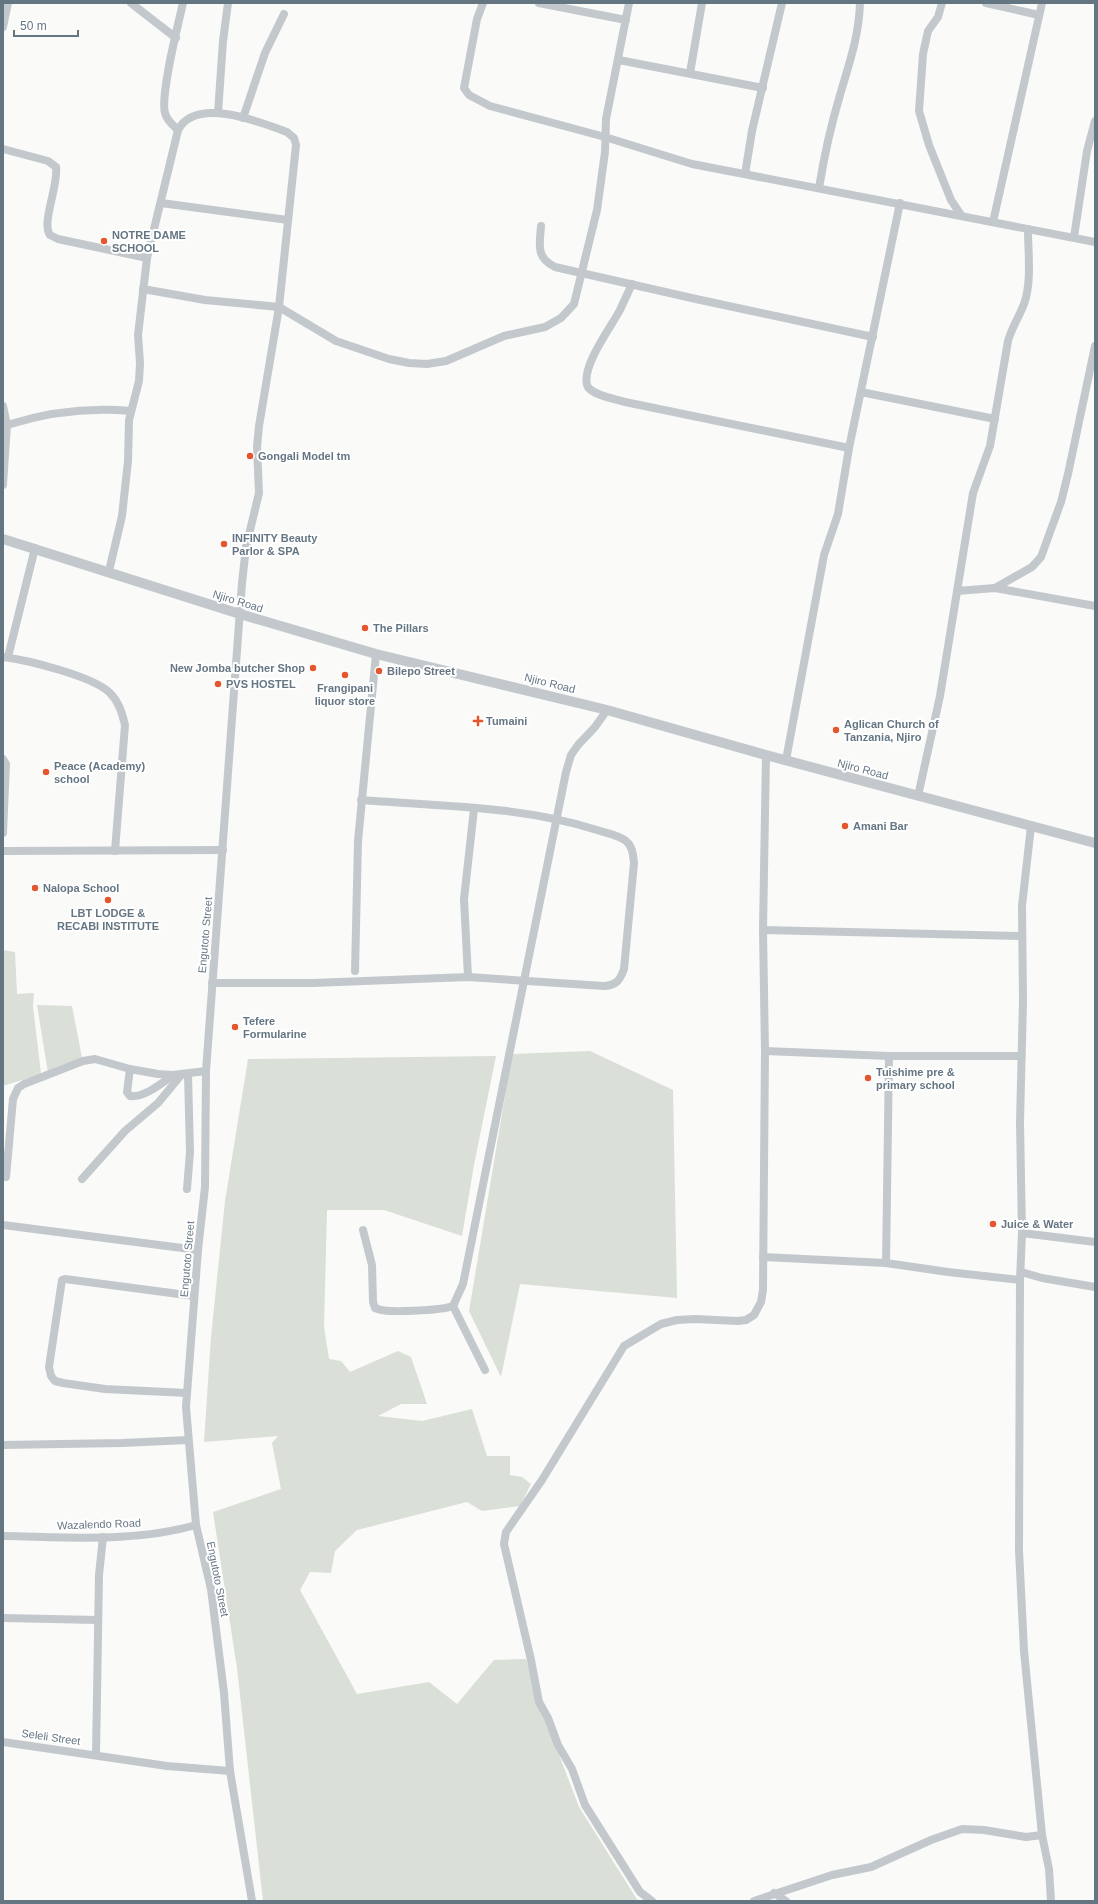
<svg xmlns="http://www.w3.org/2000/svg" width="1098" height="1904" font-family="Arial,sans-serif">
  <rect width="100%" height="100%" fill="#fafaf8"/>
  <!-- green -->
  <g fill="#dadfd7">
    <polygon points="3,950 15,952 17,994 34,993 33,1006 41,1074 3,1086"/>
    <polygon points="37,1005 72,1006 82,1058 56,1067 48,1073"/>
    <polygon points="590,1051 673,1090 677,1298 520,1284 501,1377 469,1311 512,1054"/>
    <polygon points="496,1056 474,1165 462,1236 384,1210 327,1210 324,1327 329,1359 341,1361 350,1372 398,1351 411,1357 427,1404 401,1404 378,1416 422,1421 472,1409 487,1456 510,1456 510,1475 522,1477 531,1484 520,1506 482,1511 467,1502 357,1530 335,1551 331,1573 310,1572 300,1590 357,1694 429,1682 457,1704 494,1660 526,1659 545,1718 579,1807 638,1901 263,1901 237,1668 213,1512 281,1489 272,1443 278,1436 204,1442 211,1337 225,1201 248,1059"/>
  </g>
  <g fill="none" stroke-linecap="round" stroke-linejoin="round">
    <!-- minor -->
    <g stroke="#c3c8cc" stroke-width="8">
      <polyline points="131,3 176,38"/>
      <polyline points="483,3 477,19 464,88 469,95 490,106 605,137 692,164 1095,242"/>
      <polyline points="539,3 626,20"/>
      <polyline points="942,3 938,17 928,31 923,54 919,111 929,145 951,200 961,215"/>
      <polyline points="986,3 1039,15"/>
      <polyline points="3,27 8,3"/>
      <polyline points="619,60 763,88"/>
      <polyline points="690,73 702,3"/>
      <polyline points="218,113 223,41 228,3"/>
      <polyline points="243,118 265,53 284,14"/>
      <path d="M178,130C173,125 167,121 165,113C160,95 178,25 183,3"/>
      <path d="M3,149L48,161L56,167C59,184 41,223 50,235L58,239L147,258"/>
      <polyline points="745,174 752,131 782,3"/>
      <path d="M819,188C824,157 831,125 840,95C849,64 859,36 860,3"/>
      <polyline points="161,203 288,220"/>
      <polyline points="993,222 1042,3"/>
      <path d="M541,226C540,244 535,257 555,267L696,299L873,337"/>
      <polyline points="1074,237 1087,151 1095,121"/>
      <path d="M632,284C628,293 624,301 620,310C611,327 582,365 587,385C590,395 616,399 625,402L849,448"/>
      <polyline points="143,289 205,300 279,307 336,341 389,359 409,363 427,364 446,361 504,336 545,327 561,318 574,304 597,210 605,152 606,119 629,3"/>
      <polyline points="861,392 995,419"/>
      <polyline points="3,406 7,425 3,485"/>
      <path d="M7,425C48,412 88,407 131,411"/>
      <path d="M109,571L122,516L128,461L129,420L139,381L140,363L138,335L147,258L178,130C196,96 260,122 287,132L294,138L296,145L279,307L259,426L257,447L259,493L246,547L242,583L206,1071L205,1187L198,1250L186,1407L196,1525L211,1589L224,1693L230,1771L252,1901"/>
      <polyline points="995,588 1032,567 1041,557 1061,502 1068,474 1095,346"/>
      <polyline points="957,591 995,588 1095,606"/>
      <path d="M3,657C27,660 93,676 110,693C119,702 122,713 125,725L115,851"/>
      <polyline points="8,657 35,548"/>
      <polyline points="3,759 6,764 3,833"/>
      <polyline points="786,760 824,555 838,514 849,448 900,203"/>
      <path d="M918,796L940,696L973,493L990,446L1008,341C1012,327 1019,317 1024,304C1032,282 1028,253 1028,229"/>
      <polyline points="1031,826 1022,906 1023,1001 1020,1122 1022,1233 1020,1280 1019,1550 1024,1651 1042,1835 1049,1869 1051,1901"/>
      <polyline points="3,851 223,850"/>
      <polyline points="763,930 1022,936"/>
      <polyline points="355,971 358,841 376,654"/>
      <polyline points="468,977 464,899 474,809"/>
      <path d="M212,983H313L468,977L604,986C617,985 620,980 624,969L634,863C633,855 633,847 626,841C619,835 606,833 597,830C522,806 440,806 361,800"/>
      <polyline points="765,1051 889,1056 1021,1056"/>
      <path d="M130,1069L127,1092L130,1096C144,1098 162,1083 173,1075"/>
      <polyline points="6,1177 13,1099 18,1088 24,1084 83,1061 95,1059 130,1069 158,1074 173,1075 206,1071"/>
      <polyline points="82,1179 125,1131 158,1103 182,1074"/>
      <polyline points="187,1189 190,1152 188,1074"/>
      <polyline points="3,1225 198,1250"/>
      <path d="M363,1230L372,1265L373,1302L375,1308C385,1314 442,1310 453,1306L463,1284L566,772L571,755L578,745L595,727L607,710"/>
      <polyline points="1022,1233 1095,1242"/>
      <polyline points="763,1257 886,1263 948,1272 1020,1280"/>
      <polyline points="886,1263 889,1056"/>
      <polyline points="1021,1272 1042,1278 1095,1287"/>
      <polyline points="453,1306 485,1370"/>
      <polyline points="187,1393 105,1389 63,1383 55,1381 51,1376 49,1367 62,1280 65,1279 194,1296"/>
      <polyline points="3,1445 122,1443 188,1440"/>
      <path d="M3,1536C66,1537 134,1543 196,1525"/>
      <polyline points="3,1618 98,1620"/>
      <polyline points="3,1742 167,1766 230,1771"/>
      <polyline points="96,1754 99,1575 103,1537"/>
      <polyline points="774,1893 786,1901"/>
      <polyline points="652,1901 640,1892 585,1805 572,1769 558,1745 548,1718 539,1702 531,1660 504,1544 506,1532 542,1480 624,1346 661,1324 677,1320 695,1319 738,1321 746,1320 754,1315 761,1302 763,1290 765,1051 763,930 766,755"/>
      <polyline points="754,1901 832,1875 871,1867 931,1840 962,1829 984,1830 1026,1837 1042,1835"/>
    </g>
    <!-- tertiary -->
    <polyline stroke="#c3c8cc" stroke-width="10" points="3,539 240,614 376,654 607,710 766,755 1095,843"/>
  </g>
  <!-- markers -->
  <g fill="#e4572e" stroke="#fff" stroke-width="1.5">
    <circle cx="104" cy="241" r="4"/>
    <circle cx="250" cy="456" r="4"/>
    <circle cx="224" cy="544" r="4"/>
    <circle cx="365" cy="628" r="4"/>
    <circle cx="313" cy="668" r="4"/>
    <circle cx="379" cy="671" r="4"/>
    <circle cx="345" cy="675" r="4"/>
    <circle cx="218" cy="684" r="4"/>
    <path d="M476 715h4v4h4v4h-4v4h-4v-4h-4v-4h4z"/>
    <circle cx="836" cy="730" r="4"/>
    <circle cx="46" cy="772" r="4"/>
    <circle cx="845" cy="826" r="4"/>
    <circle cx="35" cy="888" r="4"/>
    <circle cx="108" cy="900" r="4"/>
    <circle cx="235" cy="1027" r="4"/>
    <circle cx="868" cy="1078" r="4"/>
    <circle cx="993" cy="1224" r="4"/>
  </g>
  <g text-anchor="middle" stroke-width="4" stroke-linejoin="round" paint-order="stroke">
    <!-- poi labels -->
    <g font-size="11" font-weight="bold" fill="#657683" stroke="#fff" text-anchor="start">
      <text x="112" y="239">NOTRE DAME<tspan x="112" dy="13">SCHOOL</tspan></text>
      <text x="258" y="460">Gongali Model tm</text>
      <text x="232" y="542">INFINITY Beauty<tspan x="232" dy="13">Parlor &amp; SPA</tspan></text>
      <text x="373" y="632">The Pillars</text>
      <text x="305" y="672" text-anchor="end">New Jomba butcher Shop</text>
      <text x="387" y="675">Bilepo Street</text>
      <text x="226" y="688">PVS HOSTEL</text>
      <text x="345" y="692" text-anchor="middle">Frangipani<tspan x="345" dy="13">liquor store</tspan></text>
      <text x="486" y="725">Tumaini</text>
      <text x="844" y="728">Aglican Church of<tspan x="844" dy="13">Tanzania, Njiro</tspan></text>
      <text x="54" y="770">Peace (Academy)<tspan x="54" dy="13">school</tspan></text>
      <text x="853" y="830">Amani Bar</text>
      <text x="43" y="892">Nalopa School</text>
      <text x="108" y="917" text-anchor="middle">LBT LODGE &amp;<tspan x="108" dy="13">RECABI INSTITUTE</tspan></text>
      <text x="243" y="1025">Tefere<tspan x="243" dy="13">Formularine</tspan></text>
      <text x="876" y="1076">Tuishime pre &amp;<tspan x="876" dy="13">primary school</tspan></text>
      <text x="1001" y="1228">Juice &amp; Water</text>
    </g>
    <!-- street labels -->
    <g font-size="11" fill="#657683" stroke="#fff">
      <text transform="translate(238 601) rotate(17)" y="4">Njiro Road</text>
      <text transform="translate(550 683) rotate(14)" y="4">Njiro Road</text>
      <text transform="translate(863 769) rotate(15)" y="4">Njiro Road</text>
      <text transform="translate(205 935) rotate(-85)" y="4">Engutoto Street</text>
      <text transform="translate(187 1259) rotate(-85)" y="4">Engutoto Street</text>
      <text transform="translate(99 1524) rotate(-2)" y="4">Wazalendo Road</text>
      <text transform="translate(218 1579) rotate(79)" y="4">Engutoto Street</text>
      <text transform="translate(51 1737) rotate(8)" y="4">Seleli Street</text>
    </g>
  </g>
  <!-- border -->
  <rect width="1098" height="1904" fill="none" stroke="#657683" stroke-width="8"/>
  <!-- scale -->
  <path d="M14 30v6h64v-6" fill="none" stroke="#657683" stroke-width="2"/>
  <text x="20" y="30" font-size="12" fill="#657683" stroke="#ffffff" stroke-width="3" paint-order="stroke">50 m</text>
</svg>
